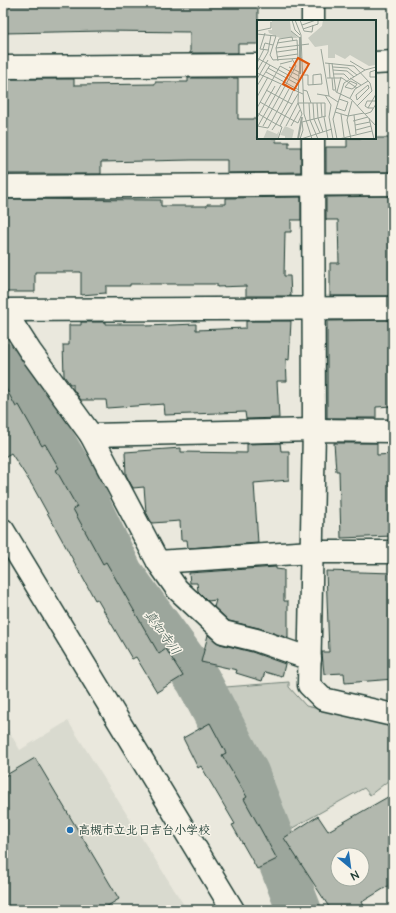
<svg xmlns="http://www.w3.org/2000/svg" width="396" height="913" font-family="'Architects Daughter','Klee One',sans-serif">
  <rect width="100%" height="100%" fill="#eae8dd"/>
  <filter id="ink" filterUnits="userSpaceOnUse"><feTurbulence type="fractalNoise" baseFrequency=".025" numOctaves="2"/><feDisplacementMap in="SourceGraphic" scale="8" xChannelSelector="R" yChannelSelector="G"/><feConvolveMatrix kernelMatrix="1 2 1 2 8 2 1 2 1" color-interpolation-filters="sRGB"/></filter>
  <g filter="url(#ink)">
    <!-- built -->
    <polygon fill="#d9dacf" points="3,721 20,750 68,721 187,910 3,910"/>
    <!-- green -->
    <polygon fill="#c8ccc1" stroke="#74847a" points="289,682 289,687 306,706 393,726 393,777 370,795 364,788 289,830 265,775 213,688"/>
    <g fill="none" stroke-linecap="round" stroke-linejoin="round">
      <!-- river -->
      <polyline stroke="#9ca69c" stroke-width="45" points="3,365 25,395 77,482 121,574 198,680 247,774 299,910"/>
    </g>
    <!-- building -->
    <g fill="#b2b8ae" stroke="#1f3d34" fill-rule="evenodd">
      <polygon points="3,3 182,3 258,5 258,44 238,44 238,53 190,53 190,32 105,31 3,33"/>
      <polygon points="188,78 238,78 238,119 258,119 258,138 276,138 276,142 289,142 289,147 301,147 301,172 227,173 227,160 191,160 101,162 101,174 3,174 3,79 74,79 74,85 155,84 155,82 188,82"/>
      <polygon points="347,138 392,138 392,172 326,172 326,147 347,147"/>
      <polygon points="392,196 393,296 330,296 330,263 339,263 338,220 326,220 326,197"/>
      <polygon points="301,197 301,220 291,220 291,232 285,232 284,276 290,276 291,296 246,296 246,286 217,287 217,284 130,284 130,286 106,286 106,293 81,295 81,272 35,272 35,292 4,292 3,199 161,200 161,206 207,206 207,204 226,204 226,198"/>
      <polygon points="393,320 393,406 376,407 376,418 327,418 327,321"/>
      <polygon points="246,321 291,321 289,360 286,359 287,381 277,381 279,418 246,419 245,412 165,415 164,404 107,408 106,400 81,400 73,389 73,384 70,384 64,376 63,345 69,345 69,325 81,325 81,322 106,322 106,324 146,324 146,326 196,324 196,330 246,328"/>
      <polygon points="3,383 16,407 19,405 42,446 45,444 59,468 56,470 77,507 73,509 103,564 106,562 159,654 166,649 183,676 157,692 136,657 132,659 97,599 95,600 32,485 11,453 3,458"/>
      <polygon points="280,443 281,451 289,451 289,480 254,483 258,543 188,548 187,540 181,540 180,521 152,523 146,512 144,487 133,488 126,475 125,452 181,448 181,452 247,453 247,444"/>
      <polygon points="334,443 377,443 377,455 393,454 393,536 341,538 339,471 336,471"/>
      <polygon points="276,567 276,569 284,570 284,601 288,601 288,638 259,628 229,621 214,607 216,600 208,601 198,591 197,583 190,583 189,573"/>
      <polygon points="326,571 393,573 393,679 345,683 344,673 324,674 322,652 329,652"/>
      <polygon points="208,635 220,644 252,652 285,664 282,677 265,672 262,681 236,673 237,670 201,662"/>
      <polygon points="210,723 226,753 222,755 247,797 244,799 277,859 257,869 232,825 235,824 201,766 198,768 183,738"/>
      <polygon points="35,758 119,899 101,910 3,910 3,777"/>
      <path d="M393,794V883L362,902L366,910H331L284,838L318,816L328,831ZM338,855H362V879H338Z"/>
    </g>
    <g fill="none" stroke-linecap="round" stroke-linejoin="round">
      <defs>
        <g id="street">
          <polyline points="313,21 313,3"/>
          <polyline points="375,63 393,62"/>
          <polyline points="3,67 258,65"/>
          <polyline points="313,138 314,430 309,685 323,699 393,715"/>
          <polyline points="3,187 393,184"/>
          <polyline points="3,309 30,351 91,435 158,562 312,552 393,552"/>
          <polyline points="4,310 393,308"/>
          <polyline points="91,435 314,430 393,431"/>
          <polyline points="158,562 177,589 223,632 256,640 310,659"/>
        </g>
        <polyline id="secondary" points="3,530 233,910"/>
      </defs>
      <!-- street casing -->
      <use href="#street" stroke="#1f3d34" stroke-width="25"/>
      <!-- secondary casing -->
      <use href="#secondary" stroke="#1f3d34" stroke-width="25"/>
      <!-- street -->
      <use href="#street" stroke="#f7f3e8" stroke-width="22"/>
      <!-- secondary -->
      <use href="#secondary" stroke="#f7f3e8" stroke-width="22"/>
    </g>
  </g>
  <!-- markers -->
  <circle fill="#1f6fb2" stroke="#f7f3e8" stroke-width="1.5" cx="70" cy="830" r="4"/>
  <g text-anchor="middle" stroke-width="3" stroke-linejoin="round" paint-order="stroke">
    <!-- poi labels -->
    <g font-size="12" font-weight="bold" fill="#1f3d34" stroke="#f7f3e8" text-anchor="start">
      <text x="78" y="834">高槻市立北日吉台小学校</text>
    </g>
    <!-- water labels -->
    <g font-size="13" font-style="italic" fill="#445c53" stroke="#f7f3e8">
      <text transform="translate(163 632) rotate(54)" y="5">真如寺川</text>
    </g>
  </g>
  <!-- overview -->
  <g transform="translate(257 20)">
    <rect width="119" height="119" fill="#eae8dd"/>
    <path d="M15,0L33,1L34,10L41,18H23L12,13L11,10H15ZM66,0H119V45L112,46L93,35L88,39L78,34V38H71V25L58,27L51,18L65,6ZM28,106L37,110L35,119H28V116L23,115ZM10,110L20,114L22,111L21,119H6Z" fill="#c8ccc1"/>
    <path fill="none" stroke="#9ca69c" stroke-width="2" d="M43,17V54M41,119L45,97"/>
    <path fill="none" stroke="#99a499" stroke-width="1" d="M35,0L38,10L43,15M38,0L44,15L47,94L55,119M43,0L47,11L55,12L56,5M45,5L59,0M46,9L61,4V0M0,11L14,8V2M34,11L44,19M8,13L3,29L11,30M0,14L19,16L13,35L16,40L45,38M20,23L40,20L41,38M19,28L52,24M6,29L8,23L16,25M64,29L72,76L81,82M20,32L41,29M20,37L41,34M0,38L42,61M21,41L19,28L22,19L35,17L36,21M93,41L108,50M0,43L7,29M68,43L97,46L113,63L115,71L100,86M72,43L73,58M75,43L79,72L94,79L119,106M23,44L35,41M32,47L42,52L41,83L45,94L41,103L28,96L41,74M76,47L91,48L100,55M11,48L42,65M76,50L90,51L97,57M0,51L11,32L14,15M9,52L42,70M0,53L46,74M77,54H87L92,59M46,55H51V65L65,64L64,54L56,55V65M119,57H113V52L119,50M70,58H85L100,68M75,58L76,70H78M93,58L104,65M0,59L11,40M111,65L112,68L100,80L99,75ZM0,66L13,45M98,67L95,69L88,67L93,61L100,64L98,67M46,70L50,71L54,83M80,72L84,57M60,74L72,76M68,75L74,85L72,97L76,119M0,77L11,57M93,78L98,69L111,61M3,82L28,96L23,106M52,83L53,100L61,119M56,83L57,99L63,113M60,83L61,98L66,112M64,83L65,97M35,84L31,82L36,71M0,88L23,46L42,56M79,88L88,91L91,82L82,79M111,88L108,86L110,81H119M116,88H111L119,74M78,92L91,96L107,93M0,93L19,104L31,82L9,70M84,94L87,117M108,94L114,92L119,84M97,95L99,114M67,97L71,119M0,98L18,66M112,98L117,119M96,101L111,97M98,105L113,102M0,106L11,108L32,69M1,106L24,65M6,106L39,46L35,39M29,106L41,83H68V96M34,106L43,90M15,110L19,104L25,107L21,119M99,110L114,106M43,119L46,110L45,102L69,96M44,119L75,109M80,119L76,99L87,63L108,50L119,47M82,119L115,111M94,119L90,100L95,81"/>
    <path fill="#de580e" fill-opacity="0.15" stroke="#de580e" stroke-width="2" d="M41,38L52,44L37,70L26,64Z"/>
    <rect width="119" height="119" fill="none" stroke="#1f3d34" stroke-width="2"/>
  </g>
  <!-- margin -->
  <rect width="396" height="913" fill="none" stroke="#f7f3e8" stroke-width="16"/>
  <rect x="8" y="8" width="380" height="897" fill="none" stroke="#1f3d34" stroke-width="1.5" filter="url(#ink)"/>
  <!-- north arrow -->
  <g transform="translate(350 867) rotate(151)"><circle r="19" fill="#f7f3e8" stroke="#a1aaa0"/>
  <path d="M0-3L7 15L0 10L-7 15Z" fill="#1f6fb2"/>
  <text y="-6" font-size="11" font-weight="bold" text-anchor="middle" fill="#1f3d34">N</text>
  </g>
</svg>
